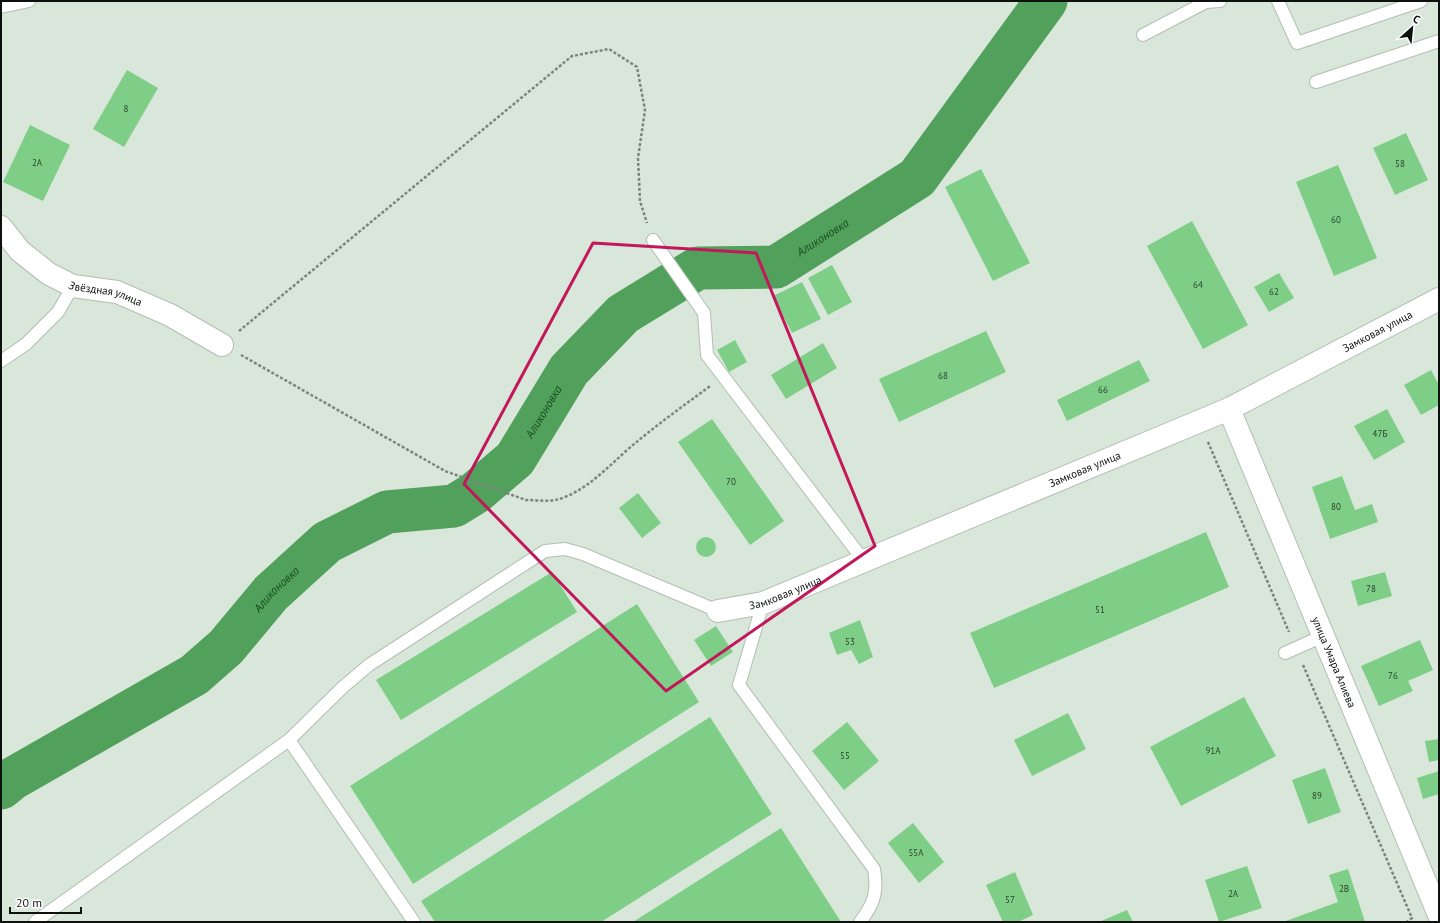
<svg xmlns="http://www.w3.org/2000/svg" width="1440" height="923" font-family="'PT Sans',sans-serif">
  <rect width="100%" height="100%" fill="#d9e7da"/>
  <g fill="none" stroke-linecap="round" stroke-linejoin="round">
    <!-- river -->
    <path stroke="#51a05b" stroke-width="43" id="s1" d="M1,788L12,779L194,675L226,647L271,593L327,542L387,512L454,506L475,493L515,459L569,370L623,314L698,268L776,267L917,178L1046,1"/>
  </g>
  <!-- building -->
  <g fill="#7fce87">
    <polygon points="127,70 158,88 124,147 93,129"/>
    <polygon points="30,125 70,145 43,201 3,182"/>
    <polygon points="1406,133 1428,180 1395,195 1373,148"/>
    <polygon points="1338,165 1377,258 1334,276 1296,182"/>
    <polygon points="981,169 1030,263 993,281 945,187"/>
    <polygon points="1192,221 1248,325 1203,349 1147,246"/>
    <polygon points="832,265 852,302 828,315 808,278"/>
    <polygon points="1279,273 1294,298 1269,312 1254,287"/>
    <polygon points="802,282 821,319 792,333 773,296"/>
    <polygon points="986,331 1006,372 899,422 879,379"/>
    <polygon points="735,340 747,362 729,372 717,350"/>
    <polygon points="823,343 837,368 786,399 771,375"/>
    <polygon points="1139,360 1150,381 1067,421 1057,400"/>
    <polygon points="1431,370 1439,385 1439,405 1421,415 1404,385"/>
    <polygon points="1387,409 1405,442 1374,460 1354,426"/>
    <polygon points="712,419 784,521 750,545 678,442"/>
    <polygon points="1342,476 1355,510 1372,504 1378,522 1330,539 1312,487"/>
    <polygon points="638,493 661,523 642,538 619,508"/>
    <polygon points="1206,532 1229,587 994,688 970,633"/>
    <circle cx="706" cy="547" r="10"/>
    <polygon points="552,572 577,612 401,720 376,680"/>
    <polygon points="1385,572 1392,596 1358,606 1351,581"/>
    <polygon points="637,604 699,702 413,884 350,786"/>
    <polygon points="860,620 873,657 859,664 851,650 837,655 829,633"/>
    <polygon points="716,626 733,652 711,666 694,640"/>
    <polygon points="1420,640 1433,670 1408,681 1413,691 1379,706 1361,666"/>
    <polygon points="1244,697 1276,756 1181,806 1150,747"/>
    <polygon points="1068,713 1086,749 1032,776 1014,740"/>
    <polygon points="710,717 772,814 601,922 435,922 421,901"/>
    <polygon points="847,722 879,761 844,790 812,751"/>
    <polygon points="1439,739 1439,760 1429,762 1425,741"/>
    <polygon points="1325,768 1341,812 1308,824 1292,780"/>
    <polygon points="1439,771 1439,794 1423,799 1417,778"/>
    <polygon points="913,823 944,862 919,883 888,843"/>
    <polygon points="781,828 841,922 633,922"/>
    <polygon points="1247,866 1262,908 1219,922 1205,880"/>
    <polygon points="1348,869 1365,922 1283,922 1338,902 1329,875"/>
    <polygon points="1015,872 1033,915 1018,922 1003,922 986,885"/>
    <polygon points="1127,910 1133,922 1099,922"/>
  </g>
  <g fill="none" stroke-linecap="round" stroke-linejoin="round">
    <defs>
      <g id="service">
        <polyline points="1278,1 1297,43 1421,1"/>
        <polyline points="1,7 29,1"/>
        <polyline points="1143,35 1206,2 1220,1"/>
        <polyline points="1316,82 1439,41"/>
        <polyline points="653,240 704,313 707,355 864,561"/>
        <polyline points="1,361 26,344 58,312 73,286"/>
        <path d="M763,603L739,685L874,869C878,892 874,904 860,922"/>
        <polyline points="1285,653 1323,636"/>
        <polyline points="289,740 414,922"/>
        <polyline points="35,922 289,740 343,687 369,665 545,551 565,549 583,554 718,611"/>
      </g>
      <g id="minor">
        <path id="s2" d="M1,227L20,251L49,274L73,286L117,292L170,315L222,345"/>
        <path id="s3" d="M718,611L763,603L1229,409L1439,299"/>
      </g>
      <g id="tertiary">
        <path id="s4" d="M1229,409L1439,915"/>
      </g>
    </defs>
    <!-- service casing -->
    <use href="#service" stroke="#b2beb2" stroke-width="14"/>
    <!-- minor casing -->
    <use href="#minor" stroke="#b2beb2" stroke-width="24"/>
    <!-- tertiary casing -->
    <use href="#tertiary" stroke="#b2beb2" stroke-width="24"/>
    <!-- path -->
    <g stroke="#7b857c" stroke-width="2.5" stroke-dasharray="3 2" stroke-linecap="butt">
      <polyline points="239,331 572,56 609,49 637,67 645,110 638,158 640,201 647,223"/>
      <path d="M241,355L445,471L526,500C539,500 552,503 565,497C593,486 616,458 639,440C662,421 686,404 710,386"/>
      <polyline points="1208,442 1289,632"/>
      <polyline points="1303,665 1412,918 1407,922"/>
    </g>
    <!-- service -->
    <use href="#service" stroke="#fff" stroke-width="12"/>
    <!-- minor -->
    <use href="#minor" stroke="#fff" stroke-width="22"/>
    <!-- tertiary -->
    <use href="#tertiary" stroke="#fff" stroke-width="22"/>
  </g>
  <!-- marked area -->
  <path fill="none" stroke="#c2185b" stroke-width="3" stroke-linejoin="round" d="M593,243L756,253L875,546L666,691L464,484Z"/>
  <g text-anchor="middle" stroke-width="3" stroke-linejoin="round" paint-order="stroke">
    <!-- number labels -->
    <g font-size="9" fill="#2a402c">
      <text x="126" y="112">8</text>
      <text x="37" y="166">2А</text>
      <text x="1400" y="167">58</text>
      <text x="1336" y="223">60</text>
      <text x="1198" y="288">64</text>
      <text x="1274" y="295">62</text>
      <text x="943" y="379">68</text>
      <text x="1103" y="393">66</text>
      <text x="1380" y="437">47Б</text>
      <text x="731" y="485">70</text>
      <text x="1336" y="510">80</text>
      <text x="1371" y="592">78</text>
      <text x="1100" y="613">51</text>
      <text x="850" y="645">53</text>
      <text x="1393" y="679">76</text>
      <text x="1213" y="754">91А</text>
      <text x="845" y="759">55</text>
      <text x="1317" y="799">89</text>
      <text x="916" y="856">55А</text>
      <text x="1344" y="892">2В</text>
      <text x="1233" y="897">2А</text>
      <text x="1010" y="903">57</text>
    </g>
    <!-- street labels -->
    <g font-size="11" fill="#0d110d" stroke="#fff">
      <text dy="4" stroke="none"><textPath href="#s2" startOffset="128">Звёздная улица</textPath></text>
      <text dy="4" stroke="none"><textPath href="#s3" startOffset="718">Замковая улица</textPath></text>
      <text dy="4" stroke="none"><textPath href="#s3" startOffset="394">Замковая улица</textPath></text>
      <text dy="4" stroke="none"><textPath href="#s3" startOffset="70">Замковая улица</textPath></text>
      <text dy="4" stroke="none"><textPath href="#s4" startOffset="274">улица Умара Алиева</textPath></text>
    </g>
    <!-- water labels -->
    <g font-size="12" font-style="italic" fill="#174e21" stroke="#fff">
      <text dy="4" stroke="none"><textPath href="#s1" startOffset="1027">Аликоновка</textPath></text>
      <text dy="4" stroke="none"><textPath href="#s1" startOffset="679">Аликоновка</textPath></text>
      <text dy="4" stroke="none"><textPath href="#s1" startOffset="343">Аликоновка</textPath></text>
    </g>
  </g>
  <!-- border -->
  <rect width="1440" height="923" fill="none" stroke="#0d110d" stroke-width="4"/>
  <!-- north arrow -->
  <g transform="translate(1412 28) rotate(27)" stroke="#ffffff" stroke-width="3" paint-order="stroke">
  <path d="M0-3L7 15L0 10L-7 15Z" fill="#0d110d"/>
  <text y="-6" font-size="11" font-weight="bold" text-anchor="middle" fill="#0d110d">С</text>
  </g>
  <!-- scale -->
  <path d="M10 907v6h71v-6" fill="none" stroke="#0d110d" stroke-width="2"/>
  <text x="16" y="907" font-size="12" fill="#0d110d" stroke="#ffffff" stroke-width="3" paint-order="stroke">20 m</text>
</svg>
